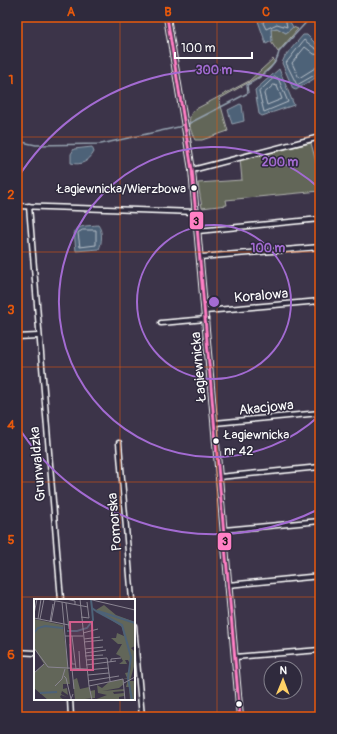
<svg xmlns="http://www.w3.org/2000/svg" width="337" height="734" font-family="Pangolin,sans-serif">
  <rect width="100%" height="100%" fill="#3c3449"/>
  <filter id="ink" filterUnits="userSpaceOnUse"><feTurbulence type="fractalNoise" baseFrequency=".025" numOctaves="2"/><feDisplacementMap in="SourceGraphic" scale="8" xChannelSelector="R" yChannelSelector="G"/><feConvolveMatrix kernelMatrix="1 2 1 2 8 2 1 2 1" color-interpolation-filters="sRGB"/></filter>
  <g filter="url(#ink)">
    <!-- green -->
    <g fill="#626659" stroke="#b0b2ac">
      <polygon points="293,27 298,29 278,52 271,42 271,30 277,28 286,33"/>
      <path d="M273,59L275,63L260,76L219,99L228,131L202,140H195C190,130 186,118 194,110L249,81Z"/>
      <polygon points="311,143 320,177 320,191 226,200 227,205 202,208 198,183 242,180 240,159"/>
    </g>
    <!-- water -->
    <g fill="#4d6278" stroke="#94a1ae">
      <polygon points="265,17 287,17 293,27 286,33 277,28 271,29 272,41 266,44 258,21"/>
      <polygon points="303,35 307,35 320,48 320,75 296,90 293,89 282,63 285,56"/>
      <polygon points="279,69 294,105 262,116 259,114 255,90"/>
      <polygon points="240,104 242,105 244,121 232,124 228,110"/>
      <path d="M92,147L94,152C89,161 81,166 71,163V154L74,149Z"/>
      <path d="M98,225C103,231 102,243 99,249L76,251L74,231C80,225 89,226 98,225Z"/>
    </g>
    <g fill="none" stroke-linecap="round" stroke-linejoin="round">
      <!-- shore -->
      <g stroke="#b8c0c9" stroke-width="1">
        <polyline points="265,17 263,23 266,29 277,24 287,27 285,17"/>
        <polyline points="320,50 316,49 304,40 286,63 297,85 320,72"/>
        <polyline points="320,55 314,54 305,47 292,63 299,78 315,68 320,67"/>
        <polygon points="275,77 278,78 288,102 264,112 259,92"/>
        <polygon points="274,85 277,86 282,99 267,105 264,94"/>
        <polygon points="83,230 96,230 96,245 80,247 78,233"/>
      </g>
      <!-- stream -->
      <g stroke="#94a1ae" stroke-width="1.5">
        <path d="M186,125L248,93L247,85C260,78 276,67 279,52L311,17"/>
        <polyline points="17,141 36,145 101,144 183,126"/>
      </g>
      <defs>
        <g id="minor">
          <polyline points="192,170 320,137"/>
          <polyline points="17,206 196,212"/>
          <polyline points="29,206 61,600"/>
          <polyline points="198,231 320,219"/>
          <polyline points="200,257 320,247"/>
          <polyline points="205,311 320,301"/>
          <polyline points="161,323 206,319"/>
          <polyline points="17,337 38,336"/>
          <polyline points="215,423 320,413"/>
          <polyline points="119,443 132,600"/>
          <polyline points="219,477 320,467"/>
          <polyline points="224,530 320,521"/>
          <polyline points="228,585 320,576"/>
          <polyline points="134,626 142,717"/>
          <polyline points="17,652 35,653"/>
          <polyline points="235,657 320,650"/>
          <polyline points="70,699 71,717"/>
        </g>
        <polyline id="tertiary" points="167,17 192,170 240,717"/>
      </defs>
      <!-- minor casing -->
      <use href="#minor" stroke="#fff" stroke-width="7"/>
      <!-- tertiary casing -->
      <use href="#tertiary" stroke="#fff" stroke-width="8"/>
      <!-- minor -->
      <use href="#minor" stroke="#2f2a3d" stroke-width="4"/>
      <!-- tertiary -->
      <use href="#tertiary" stroke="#2f2a3d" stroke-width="5"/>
      <defs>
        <polyline id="bus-1" points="167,17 192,170 240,717"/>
      </defs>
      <!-- bus-1 casing -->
      <use href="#bus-1" stroke="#2f2a3d" stroke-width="6"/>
      <!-- bus-1 -->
      <use href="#bus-1" stroke="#ff80c5" stroke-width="3"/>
    </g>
  </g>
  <!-- grid -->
  <path fill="none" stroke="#e8590c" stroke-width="1" stroke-opacity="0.55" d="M120,17V600M217,17V717M17,137H320M17,252H320M17,367H320M17,482H320M17,597H320M120,699V717"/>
  <!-- distance rings -->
  <g fill="none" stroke="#a36bd2" stroke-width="2">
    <circle cx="214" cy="302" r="77"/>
    <path d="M320 415A155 155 0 1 1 320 189"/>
    <path d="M319 509A232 232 0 0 1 17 425M17 179A232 232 0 0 1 319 95"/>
  </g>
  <!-- markers -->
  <g fill="#fff" stroke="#2f2a3d" stroke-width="1.5">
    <circle cx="194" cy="188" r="3.5"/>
    <circle cx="216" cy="441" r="3.5"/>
    <circle cx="239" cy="704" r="3.5"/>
  </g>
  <g text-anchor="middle" stroke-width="3" stroke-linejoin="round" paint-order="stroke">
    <!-- bus labels -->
    <g font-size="13" fill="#fff" stroke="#2f2a3d" text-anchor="end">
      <text x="186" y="193">Łagiewnicka/Wierzbowa</text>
      <text x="224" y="439" text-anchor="start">Łagiewnicka<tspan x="224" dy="16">nr 42</tspan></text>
    </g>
    <!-- street labels -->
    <g font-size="14" fill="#fff" stroke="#2f2a3d">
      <text transform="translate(261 295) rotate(-5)" y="5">Koralowa</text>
      <text transform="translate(198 367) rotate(-95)" y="5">Łagiewnicka</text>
      <text transform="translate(266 407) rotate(-6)" y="5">Akacjowa</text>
      <text transform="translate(37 464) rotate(-95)" y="5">Grunwaldzka</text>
      <text transform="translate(114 522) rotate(-95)" y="5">Pomorska</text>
    </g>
  </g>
  <!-- overview -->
  <g transform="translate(34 599)">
    <rect width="101" height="101" fill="#3c3449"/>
    <path d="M70,6L82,16L101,23V47L97,49L101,53V64L96,82H100V101H96L95,88H92L94,80L89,79H93L91,74L96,73L97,62L96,65L94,61H91L93,65H85L89,62L86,57L82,55L88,45H84L77,39H82L83,34L90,37L88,28L62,11ZM0,20L29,26L36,85H29V90L33,89L34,96L28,92L27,95L33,98L27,96L26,98L30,101H14L0,89V74L10,65L0,49ZM43,79L46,90L55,88L56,92L61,91V99L41,101L39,81ZM89,80L90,85L85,89L68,92L90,90V92L79,93L80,95L90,94V97L85,98V101H60L73,96L64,94L63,86L68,89L75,83Z" fill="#626659"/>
    <path fill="none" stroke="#4d6278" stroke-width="2" d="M57,1L58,9L62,12M62,12L88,26L97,58L94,79L98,101M64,12L101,24M33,32H43L53,29L59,21L58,9M0,34L4,29L11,27L29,29M6,94L23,93"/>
    <path fill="none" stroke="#8a8592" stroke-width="1" d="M12,0L54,8M32,0L41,2V6M46,0L55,87L89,80L91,101M54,0L101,11M28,3L34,70M32,4L35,30M0,15L3,0M47,18L55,19L53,3M0,19L35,26M4,20L7,0M6,20L10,0M16,23L19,5M17,23L21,2M49,34L64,30M31,37H49M38,37L42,70M50,40L66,38M50,43L69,41M36,45L38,65H41M0,49L14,68L53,70M51,50L69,48M45,52L46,70M51,54L72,51M51,57L69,56M52,61L73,59L76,82M77,63V60L87,59M52,66L82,62M38,70L40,90M53,71L74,69M0,74L10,65M54,76L75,74M30,77L32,79L37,100L39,95M54,82L85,77M90,84L101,78M21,87L28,80L31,70M55,87L58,101"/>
    <path fill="#d45d8c" fill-opacity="0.15" stroke="#d45d8c" stroke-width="2" d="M36,23H58L59,71H37Z"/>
    <rect width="101" height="101" fill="none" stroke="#fff" stroke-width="2"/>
  </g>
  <circle cx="214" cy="302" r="6" fill="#a36bd2" stroke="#2f2a3d" stroke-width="2"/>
  <g font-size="12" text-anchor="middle" font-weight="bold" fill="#a36bd2" stroke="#2f2a3d" stroke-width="3" stroke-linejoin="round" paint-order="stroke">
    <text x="214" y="74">300 m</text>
    <text x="280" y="166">200 m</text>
    <text x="268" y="252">100 m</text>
  </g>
  <g stroke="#2f2a3d" stroke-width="1.5">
    <rect x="189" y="211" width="15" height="19" rx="4" fill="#ff80c5"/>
    <rect x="217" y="532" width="15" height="19" rx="4" fill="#ff80c5"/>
  </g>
  <g font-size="11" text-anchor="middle" font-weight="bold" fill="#111">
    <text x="196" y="225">3</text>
    <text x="225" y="545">3</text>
  </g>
  <!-- margin -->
  <rect width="337" height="734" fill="none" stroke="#2f2a3d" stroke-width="44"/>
  <!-- north arrow -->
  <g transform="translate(283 680) rotate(1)"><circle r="19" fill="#2f2a3d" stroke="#827f8b"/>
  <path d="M0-3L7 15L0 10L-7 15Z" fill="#ffd166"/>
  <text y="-6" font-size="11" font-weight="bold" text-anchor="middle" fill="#ffffff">N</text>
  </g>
  <!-- scale -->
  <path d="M175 52v6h77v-6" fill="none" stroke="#ffffff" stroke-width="2"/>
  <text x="181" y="52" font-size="12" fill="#ffffff" stroke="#2f2a3d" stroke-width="3" paint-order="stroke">100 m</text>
  <rect x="22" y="22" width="293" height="690" fill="none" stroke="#e8590c" stroke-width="1.5"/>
  <g font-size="13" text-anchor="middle" font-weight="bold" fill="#e8590c">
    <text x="71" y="16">A</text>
    <text x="168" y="16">B</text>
    <text x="266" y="16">C</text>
    <text x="11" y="84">1</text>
    <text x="11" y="199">2</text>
    <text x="11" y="314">3</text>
    <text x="11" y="429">4</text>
    <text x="11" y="544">5</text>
    <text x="11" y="659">6</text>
  </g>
</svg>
